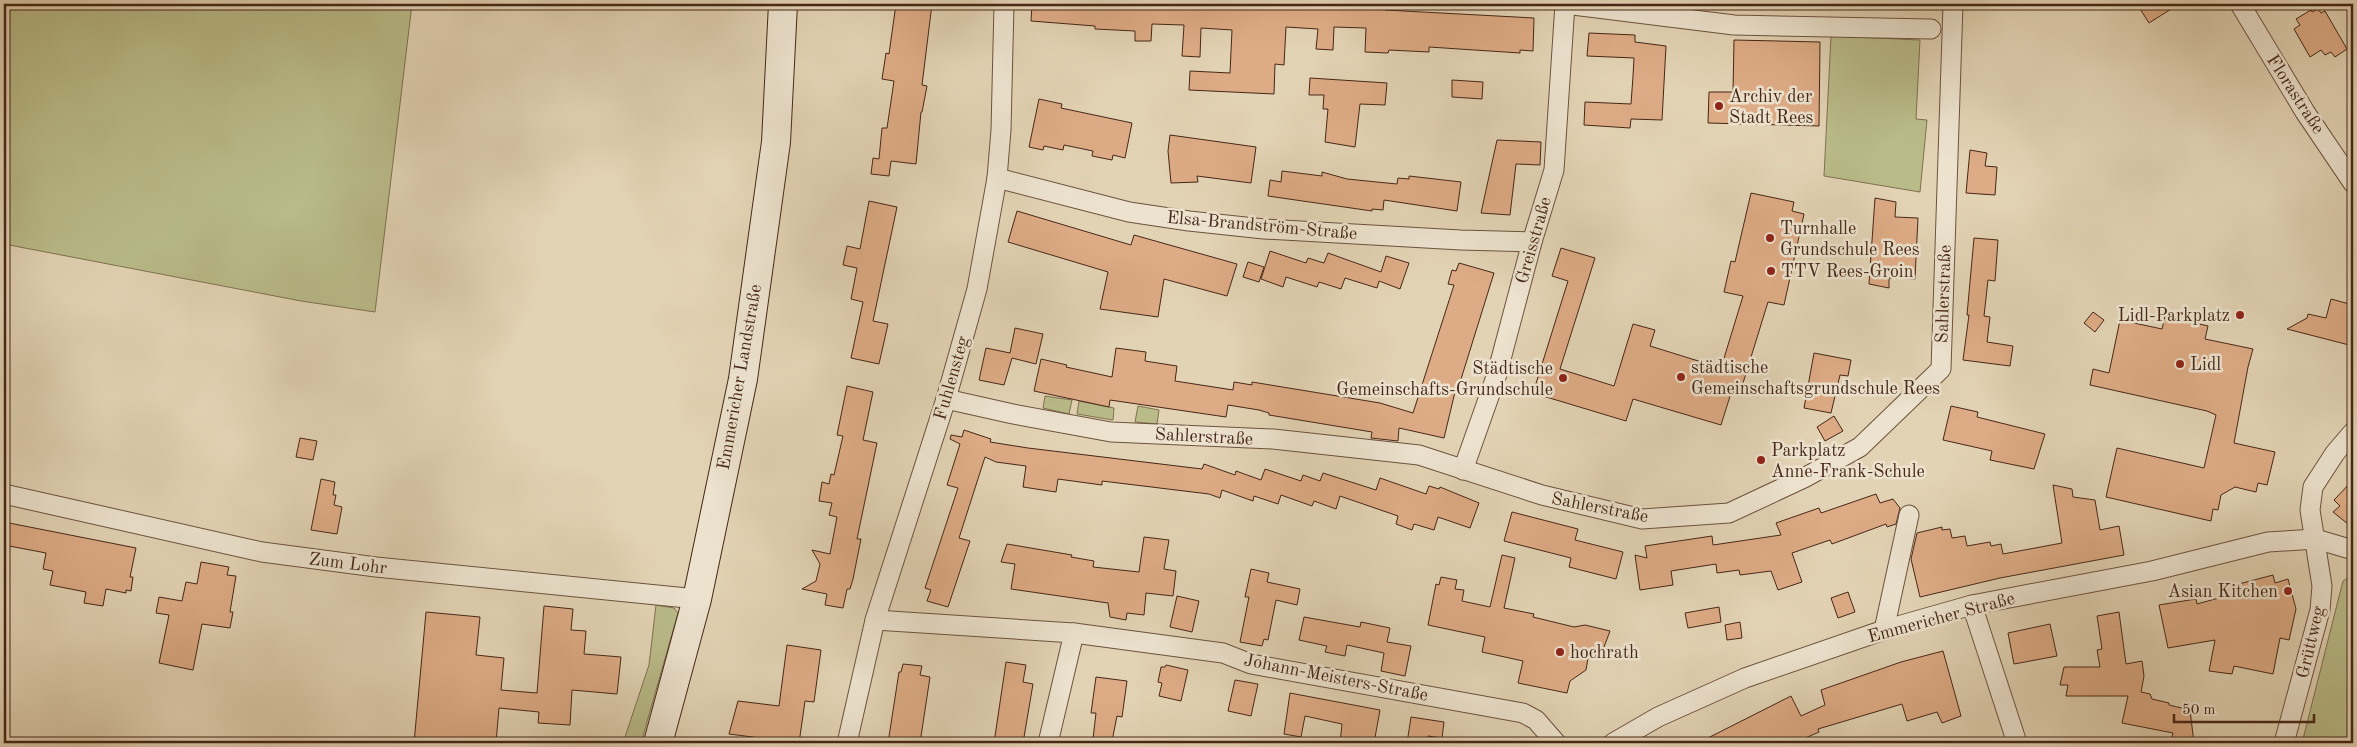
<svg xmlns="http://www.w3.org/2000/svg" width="2357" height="747" font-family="'Old Standard TT',serif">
  <rect width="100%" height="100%" fill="#e2d3b4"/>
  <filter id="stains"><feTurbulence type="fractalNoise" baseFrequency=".004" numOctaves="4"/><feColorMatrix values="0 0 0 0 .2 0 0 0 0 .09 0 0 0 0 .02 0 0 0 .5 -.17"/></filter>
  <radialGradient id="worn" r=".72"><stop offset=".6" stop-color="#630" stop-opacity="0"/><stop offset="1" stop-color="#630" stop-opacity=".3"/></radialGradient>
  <!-- green -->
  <g fill="#b9bb89" stroke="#807150">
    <polygon points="4,4 412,4 375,312 301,301 4,244"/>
    <polygon points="1831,36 1920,40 1916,119 1927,120 1920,192 1824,176"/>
    <polygon points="1045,396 1072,400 1069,414 1043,408"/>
    <polygon points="1079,401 1114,408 1113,420 1077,414"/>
    <polygon points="1138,406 1159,410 1157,424 1135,422"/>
    <polygon points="2353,575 2353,743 2302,743 2343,581"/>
    <polygon points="656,605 674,608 678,613 641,743 623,743 649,665"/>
  </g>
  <!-- building -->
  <g fill="#ddab85" stroke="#462717">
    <polygon points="896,4 932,4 922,85 927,86 922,112 921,112 916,164 891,161 889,176 871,174 873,158 879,159 882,128 887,128 894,81 882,79 886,53 889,54"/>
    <polygon points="1032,4 1084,6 1084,4 1386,4 1385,10 1534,18 1533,51 1520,50 1520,53 1429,47 1429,52 1389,50 1388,53 1365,52 1366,28 1334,27 1333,50 1316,49 1318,29 1286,27 1284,65 1275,64 1274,94 1189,90 1190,71 1230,73 1232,30 1201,28 1200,57 1182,56 1184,25 1152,24 1151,41 1135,41 1135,31 1095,29 1095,26 1031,21"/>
    <polygon points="2137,4 2179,4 2149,23"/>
    <polygon points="2318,9 2321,13 2325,11 2347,49 2335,57 2331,52 2325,55 2321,50 2310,57 2294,29 2300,25 2296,19 2311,10 2312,12"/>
    <polygon points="1589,33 1635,35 1635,42 1666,46 1662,120 1631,119 1630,128 1584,125 1585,102 1631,104 1633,76 1634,58 1587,56"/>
    <polygon points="1734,40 1820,42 1819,126 1708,123 1709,92 1733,92"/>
    <polygon points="1310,78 1387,83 1385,105 1360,104 1355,147 1325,142 1328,109 1323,109 1324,95 1309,95"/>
    <polygon points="1452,80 1483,82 1482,99 1452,97"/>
    <polygon points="1039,99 1062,104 1061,108 1132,123 1125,158 1113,155 1112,160 1092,156 1093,151 1064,145 1063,150 1044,146 1043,150 1029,147"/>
    <polygon points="1170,135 1256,147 1251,183 1197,176 1198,182 1171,183 1168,151"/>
    <polygon points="1497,140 1541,142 1540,165 1516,164 1510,215 1481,213"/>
    <polygon points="1970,150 1987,153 1985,166 1997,167 1995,195 1966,193"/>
    <polygon points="1282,171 1322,176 1322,172 1347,179 1397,184 1398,178 1409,179 1409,176 1461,182 1457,211 1384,200 1383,210 1372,209 1372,211 1268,196 1270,180 1281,182"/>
    <polygon points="1751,193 1794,202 1792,211 1804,214 1784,305 1768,302 1739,396 1731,393 1721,425 1633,399 1626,421 1533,393 1568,281 1552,276 1561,248 1595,258 1560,369 1614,386 1633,324 1655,330 1650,346 1721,368 1743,296 1724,292 1731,261 1735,262"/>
    <polygon points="1875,198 1896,202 1895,217 1918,218 1915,279 1889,278 1889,288 1869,284"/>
    <polygon points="869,201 897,207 873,321 888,324 879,364 851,358 863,302 851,299 857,268 843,265 847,246 860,249"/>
    <polygon points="1017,211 1131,245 1134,235 1237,264 1227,296 1164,279 1158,317 1100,309 1108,272 1008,242"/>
    <polygon points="1974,238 1998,240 1995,281 1988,280 1984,316 1990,317 1987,342 2013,346 2010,366 1963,360 1969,315 1967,315"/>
    <polygon points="1270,251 1306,263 1308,258 1324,263 1328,253 1381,272 1386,256 1409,263 1400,289 1379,281 1377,288 1345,278 1341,289 1319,282 1317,287 1286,277 1283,287 1261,279"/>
    <polygon points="1248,262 1264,267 1259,282 1243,277"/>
    <polygon points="1459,263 1494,273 1457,392 1455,392 1444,438 1399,428 1398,441 1371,438 1372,432 1269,415 1269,413 1259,410 1228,405 1226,417 1110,400 1109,407 1034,391 1041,359 1067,365 1066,367 1112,377 1116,348 1146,352 1145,361 1177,366 1175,381 1233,390 1234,382 1252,385 1252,382 1380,403 1413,413 1454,285 1448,284 1452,270 1456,271"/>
    <polygon points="2331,299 2353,305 2353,346 2287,329 2307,318 2308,314 2326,318"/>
    <polygon points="2093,312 2104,320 2095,332 2084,323"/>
    <polygon points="2165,316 2208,326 2205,339 2253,349 2248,367 2234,443 2275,452 2267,485 2258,483 2256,492 2235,487 2221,495 2218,510 2213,509 2211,521 2106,497 2117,448 2204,468 2216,415 2207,411 2090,385 2093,369 2109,373 2120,320 2162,329"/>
    <polygon points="1015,328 1043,334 1036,364 1012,358 1004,385 979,380 986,348 1010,353"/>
    <polygon points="1814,353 1851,360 1848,376 1840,375 1831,413 1804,408"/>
    <polygon points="847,386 873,392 863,440 877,443 857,539 861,539 853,579 850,589 847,589 843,608 825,605 827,594 802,589 816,581 820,564 812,550 830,554 837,517 829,515 832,503 819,501 822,482 829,484 831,474 834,475 843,436 837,435"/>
    <polygon points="1951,406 1978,412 1977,417 2045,434 2034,469 1990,460 1992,451 1943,440"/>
    <polygon points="1834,416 1843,431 1825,441 1817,427"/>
    <polygon points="964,430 991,439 990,442 1028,448 1202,469 1204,464 1235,475 1236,471 1261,480 1265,469 1301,481 1303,475 1320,481 1323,473 1376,490 1380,478 1426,494 1429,486 1439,489 1440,487 1479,503 1470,528 1438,517 1434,530 1414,524 1412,530 1396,524 1398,516 1340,496 1336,509 1314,501 1312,506 1281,495 1278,504 1254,496 1253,501 1222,490 1220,498 1209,494 1102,481 1102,485 1058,479 1056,492 1023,487 1026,466 996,462 985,457 959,538 970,541 948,607 927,601 931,590 925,588 958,488 947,485 960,444 950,439 951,435 962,437"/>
    <polygon points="300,438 317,441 313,460 296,457"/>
    <polygon points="321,479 335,482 333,495 336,495 334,505 342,507 337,534 311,530"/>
    <polygon points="2353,480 2353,528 2333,512 2340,506 2334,500"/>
    <polygon points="2053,485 2072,489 2073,497 2095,500 2100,530 2119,526 2124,555 2000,578 1920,597 1911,559 1917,533 1942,527 1942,530 1950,529 1952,538 1965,536 1967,546 1990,542 1991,546 2001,544 2003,554 2062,543"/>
    <polygon points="1876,494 1880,503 1893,499 1900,508 1896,524 1887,527 1886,524 1832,544 1830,540 1792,553 1802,582 1778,590 1771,571 1740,575 1739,570 1717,573 1716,564 1671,571 1673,585 1640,590 1635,555 1647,558 1645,546 1712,536 1713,545 1781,535 1776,523 1819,508 1821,513"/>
    <polygon points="1512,512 1578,529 1575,540 1623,552 1616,579 1569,567 1571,558 1504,541"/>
    <polygon points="4,522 136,548 130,577 133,577 131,591 126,590 126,593 106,589 103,606 84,603 86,592 50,585 53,571 43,569 46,553 4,545"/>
    <polygon points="1144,537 1169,540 1164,569 1176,571 1173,596 1146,593 1144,615 1127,613 1126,620 1110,617 1108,603 1011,589 1015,564 1001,562 1007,544 1072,555 1071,557 1094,561 1093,567 1139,572"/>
    <polygon points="1502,555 1515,558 1504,608 1534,614 1533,617 1574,627 1585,625 1610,631 1604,647 1588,658 1586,670 1570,681 1567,693 1518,683 1523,661 1482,652 1485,637 1428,625 1436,584 1439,585 1441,577 1457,580 1455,589 1464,590 1462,601 1490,607"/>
    <polygon points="201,562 229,567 227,575 236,576 230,612 233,612 230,628 202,624 193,670 159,663 169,615 156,613 159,597 182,601 186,582 197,584"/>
    <polygon points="1251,569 1269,573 1267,582 1300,589 1297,605 1276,600 1268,640 1264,639 1262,646 1240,642 1249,597 1245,597"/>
    <polygon points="2273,575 2275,583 2288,579 2296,609 2289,640 2280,638 2273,674 2234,666 2232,674 2209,671 2215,640 2168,648 2159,605 2196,599 2197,604 2237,593 2235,585"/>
    <polygon points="1848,592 1855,612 1838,618 1831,598"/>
    <polygon points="1177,596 1199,601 1192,632 1170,627"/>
    <polygon points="544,606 573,609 571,630 586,631 584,654 621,657 617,694 572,690 570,725 538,723 539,712 499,708 496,743 414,743 426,612 480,617 476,655 504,658 501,690 537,693"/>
    <polygon points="1719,607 1721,622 1688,628 1685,613"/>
    <polygon points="2119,612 2126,664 2142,661 2144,676 2141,692 2150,694 2152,699 2169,703 2169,705 2190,710 2194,743 2170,743 2173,733 2122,723 2128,696 2066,696 2068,685 2060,685 2064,667 2100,667 2097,650 2102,649 2097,616"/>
    <polygon points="1304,617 1360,627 1361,622 1390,628 1387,642 1411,646 1405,676 1381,671 1384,653 1347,645 1345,656 1325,652 1327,646 1299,640"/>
    <polygon points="1740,622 1742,638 1727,640 1725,625"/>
    <polygon points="2050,624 2057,656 2014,664 2008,633"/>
    <polygon points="787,645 821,650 814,702 805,701 799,743 729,734 738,701 779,706"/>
    <polygon points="1943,651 1961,716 1942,723 1937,712 1907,721 1902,704 1818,729 1819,732 1794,743 1698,743 1791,696 1801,716 1825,705 1821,690 1901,662"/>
    <polygon points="1006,662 1026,665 1023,682 1033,684 1023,743 994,743"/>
    <polygon points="903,664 922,666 920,675 930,677 920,743 888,743 899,672 901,672"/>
    <polygon points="1166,665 1188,670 1181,701 1159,696 1162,683 1158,682 1161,667 1165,667"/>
    <polygon points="1096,677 1127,681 1122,717 1117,716 1112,741 1093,739 1096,713 1091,713"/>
    <polygon points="1235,680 1258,684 1251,716 1228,711"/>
    <polygon points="1290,693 1380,710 1374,743 1340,743 1342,724 1305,716 1301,737 1284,734"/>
    <polygon points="1411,717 1444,722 1442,738 1428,736 1427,743 1407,743"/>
  </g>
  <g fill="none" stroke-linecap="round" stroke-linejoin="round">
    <defs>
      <g id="street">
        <polyline points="1565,4 1734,25 1931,29"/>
        <polyline points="2240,4 2305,112 2353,183"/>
        <polyline points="997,178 1129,212 1189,221 1264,229 1461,240 1532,242"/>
        <polyline points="946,399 1013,414 1111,432 1273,439 1419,455 1542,495 1642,519 1729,513 1804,478 1860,447 1941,369 1953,4"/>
        <polyline points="1463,470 1497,374 1532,242 1554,170 1565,4"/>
        <polyline points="4,494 262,552 376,567 697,599"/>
        <polyline points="1972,605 2017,743"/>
        <polyline points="875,620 1074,633 1223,653 1251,664 1523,713 1536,720 1556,743"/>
        <polyline points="1884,630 1909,515"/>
        <polyline points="847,743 875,620 946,399 977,289 997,178 1001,130 1004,4"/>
        <polyline points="1048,743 1074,633"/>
        <polyline points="1613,743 1658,717 1745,678 1884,630 1972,605 2152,571 2268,542 2316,539 2353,550"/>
        <polyline points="2284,743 2320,610 2322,586 2310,510 2313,487 2335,453 2353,432"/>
      </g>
      <polyline id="secondary" points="658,743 697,599 743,379 776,142 783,4"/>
    </defs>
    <!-- street casing -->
    <use href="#street" stroke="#6d523e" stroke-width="21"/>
    <!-- secondary casing -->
    <use href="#secondary" stroke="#462717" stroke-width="30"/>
    <!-- street -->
    <use href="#street" stroke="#ece2ce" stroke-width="19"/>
    <!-- secondary -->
    <use href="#secondary" stroke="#ece2ce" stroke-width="28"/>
  </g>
  <!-- markers -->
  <g fill="#8f2418" stroke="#ece2ce" stroke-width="2">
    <circle cx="1719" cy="106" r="5"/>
    <circle cx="1770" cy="238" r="5"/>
    <circle cx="1771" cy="271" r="5"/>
    <circle cx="2240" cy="315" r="5"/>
    <circle cx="2180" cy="364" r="5"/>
    <circle cx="1681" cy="377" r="5"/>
    <circle cx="1563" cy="378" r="5"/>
    <circle cx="1761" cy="460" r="5"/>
    <circle cx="2288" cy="591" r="5"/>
    <circle cx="1560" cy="652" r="5"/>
  </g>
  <g text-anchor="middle" stroke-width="5" stroke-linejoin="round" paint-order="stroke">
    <!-- street labels -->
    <g font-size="18" fill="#462717" stroke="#ece2ce">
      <text transform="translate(2296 94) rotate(57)" y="6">Florastraße</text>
      <text transform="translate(1262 225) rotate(5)" y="6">Elsa-Brandström-Straße</text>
      <text transform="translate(1533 240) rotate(-74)" y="6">Greisstraße</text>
      <text transform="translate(1943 294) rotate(-88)" y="6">Sahlerstraße</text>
      <text transform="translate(739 377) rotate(-80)" y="6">Emmericher Landstraße</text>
      <text transform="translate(951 378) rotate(-74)" y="6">Fuhlensteg</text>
      <text transform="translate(1204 436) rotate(3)" y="6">Sahlerstraße</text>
      <text transform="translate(1600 507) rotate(11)" y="6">Sahlerstraße</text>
      <text transform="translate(348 563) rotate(7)" y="6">Zum Lohr</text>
      <text transform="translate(1941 617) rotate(-15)" y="6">Emmericher Straße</text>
      <text transform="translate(2310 642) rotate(-77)" y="6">Grüttweg</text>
      <text transform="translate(1336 677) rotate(11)" y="6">Johann-Meisters-Straße</text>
    </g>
    <!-- poi labels -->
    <g font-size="18" fill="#462717" stroke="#ece2ce" text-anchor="start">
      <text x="1729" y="102">Archiv der<tspan x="1729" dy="21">Stadt Rees</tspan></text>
      <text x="1780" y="234">Turnhalle<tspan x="1780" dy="21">Grundschule Rees</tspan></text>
      <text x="1781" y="277">TTV Rees-Groin</text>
      <text x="2230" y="321" text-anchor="end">Lidl-Parkplatz</text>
      <text x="2190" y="370">Lidl</text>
      <text x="1691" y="373">städtische<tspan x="1691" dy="21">Gemeinschaftsgrundschule Rees</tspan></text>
      <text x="1553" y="374" text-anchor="end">Städtische<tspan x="1553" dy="21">Gemeinschafts-Grundschule</tspan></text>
      <text x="1771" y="456">Parkplatz<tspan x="1771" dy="21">Anne-Frank-Schule</tspan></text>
      <text x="2278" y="597" text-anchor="end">Asian Kitchen</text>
      <text x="1570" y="658">hochrath</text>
    </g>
  </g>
  <!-- margin -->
  <rect width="2357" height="747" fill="none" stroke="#e2d3b4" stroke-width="20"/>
  <rect x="5" y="5" width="2347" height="737" fill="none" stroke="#462717" stroke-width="2.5"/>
  <rect x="10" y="10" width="2337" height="727" fill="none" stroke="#462717"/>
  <!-- scale -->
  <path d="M2174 714v8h140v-8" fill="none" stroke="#462717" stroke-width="2.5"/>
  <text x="2182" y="714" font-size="15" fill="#462717" stroke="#ece2ce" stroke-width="4" paint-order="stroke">50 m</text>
  <rect width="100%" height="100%" filter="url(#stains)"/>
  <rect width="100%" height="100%" fill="url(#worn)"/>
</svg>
